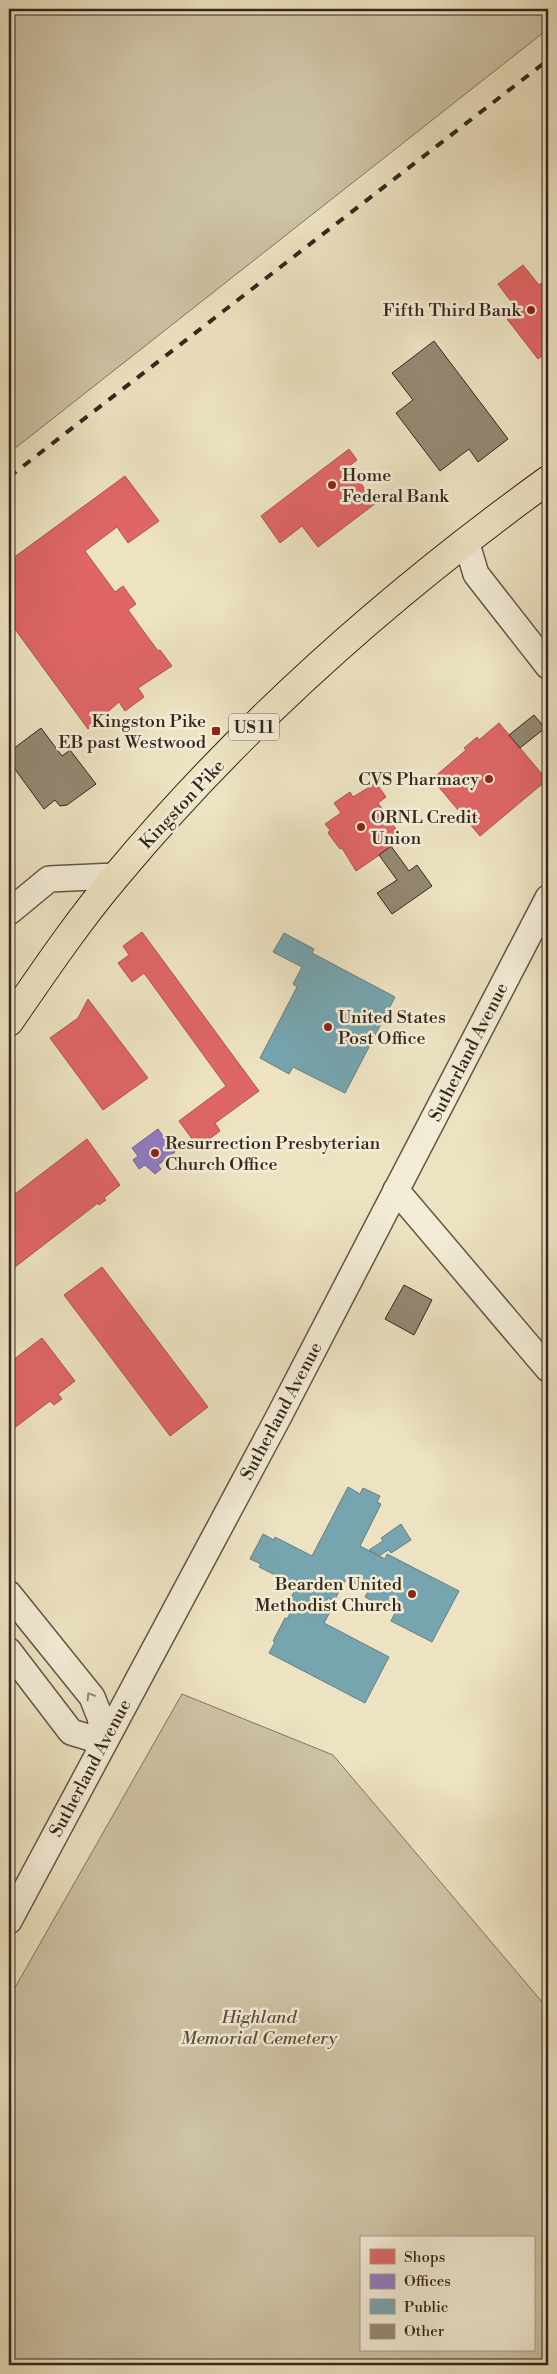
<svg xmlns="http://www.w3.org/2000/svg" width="557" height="2374" font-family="'Libre Bodoni',serif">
  <rect width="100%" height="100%" fill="#ede3c2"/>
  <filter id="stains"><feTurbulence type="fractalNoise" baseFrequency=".004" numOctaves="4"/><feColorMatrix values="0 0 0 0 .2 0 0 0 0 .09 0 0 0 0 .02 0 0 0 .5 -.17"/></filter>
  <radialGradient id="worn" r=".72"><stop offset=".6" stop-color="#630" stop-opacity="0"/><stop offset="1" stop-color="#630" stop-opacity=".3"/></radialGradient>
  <!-- green -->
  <g fill="#cec3a6" stroke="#817462" fill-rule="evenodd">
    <polygon points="9,9 548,9 548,29 9,453"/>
    <path d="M182,1694L333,1755L548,2009V2365H9V1998ZM361,2238H533V2350H361Z"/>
  </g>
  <!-- shops -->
  <g fill="#e06666" stroke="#ac5350">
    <polygon points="523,265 539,285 541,283 546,289 548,288 548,351 538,359 507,319 516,312 511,307 513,304 498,284"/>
    <polygon points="349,449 357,460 348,467 376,503 318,547 302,526 280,543 261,516"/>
    <polygon points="125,476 159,521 128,543 117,527 85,551 115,592 123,586 136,604 128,610 158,651 160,650 172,666 138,688 144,697 125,711 119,702 88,729 9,621 9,561"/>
    <polygon points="499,723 547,780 480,836 432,779 466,750 464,748 477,737 479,740"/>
    <polygon points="376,783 386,797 378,803 398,832 393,836 397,843 356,871 342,848 340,849 328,833 330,830 325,824 341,813 334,803 350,792 353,797"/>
    <polygon points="142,932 259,1091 215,1123 220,1131 198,1147 179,1121 226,1086 144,973 132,982 118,963 129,955 123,946"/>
    <polygon points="88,999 148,1078 103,1110 50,1038 78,1018"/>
    <polygon points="87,1139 120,1185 104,1198 106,1200 99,1205 98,1203 15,1267 9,1259 9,1194 14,1191 15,1194"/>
    <polygon points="102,1267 208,1407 170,1436 64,1295"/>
    <polygon points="42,1338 75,1381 58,1394 62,1399 54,1405 50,1401 9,1432 9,1363"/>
  </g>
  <!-- offices -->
  <polygon fill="#8e7cc3" stroke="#736291" points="158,1129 175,1152 158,1165 161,1169 155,1174 145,1165 139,1169 133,1160 138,1156 132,1148"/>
  <!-- public -->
  <g fill="#76a5af" stroke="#627f83">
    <polygon points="284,933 314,949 312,953 395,997 345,1093 293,1067 289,1074 260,1058 297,987 293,984 302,967 273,952"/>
    <polygon points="348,1487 360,1494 363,1488 380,1496 377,1502 381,1504 360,1546 385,1559 387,1554 459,1591 432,1642 391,1621 395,1613 365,1597 372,1584 359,1577 356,1584 346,1579 334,1601 328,1598 323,1608 330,1612 324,1623 389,1657 365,1703 269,1653 275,1642 273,1641 285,1618 287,1619 293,1608 287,1605 297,1586 259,1567 261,1564 250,1559 263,1534 274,1540 275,1537 312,1556"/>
    <polygon points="401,1524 411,1540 391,1553 388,1550 379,1556 369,1550 383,1541 381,1538"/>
  </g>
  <!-- building -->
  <g fill="#948873" stroke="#34261d">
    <polygon points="434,341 508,439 478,462 469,449 440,471 396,413 413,400 392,373"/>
    <polygon points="534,715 545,728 520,748 509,735"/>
    <polygon points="41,728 62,756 70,750 96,784 67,805 60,806 55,800 44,809 9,761 9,752"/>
    <polygon points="391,846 409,871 417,865 432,886 392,914 377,893 397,880 379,855"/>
    <polygon points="404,1285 432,1300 414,1335 385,1319"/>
  </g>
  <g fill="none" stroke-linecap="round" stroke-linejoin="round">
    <defs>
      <g id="minor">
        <polyline points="466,541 476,574 548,666"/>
        <polyline points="9,912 49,879 115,876"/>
        <polyline points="396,1190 548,1369"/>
        <polyline points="9,1594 92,1697 100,1717 104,1742 71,1732 9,1651"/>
        <polyline points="9,1921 278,1418 548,898"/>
      </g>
      <path id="major" d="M9,1022C43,973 77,922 116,876C241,726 390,594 548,480"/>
    </defs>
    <!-- minor casing -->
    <use href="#minor" stroke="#625546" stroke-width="28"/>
    <!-- major casing -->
    <use href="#major" stroke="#34261d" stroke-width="30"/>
    <!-- minor -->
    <use href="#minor" stroke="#f3edd7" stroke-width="25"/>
    <!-- major -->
    <use href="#major" stroke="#ede3c2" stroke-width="28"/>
    <!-- rail -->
    <polyline stroke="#34261d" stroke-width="4" stroke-dasharray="9 9" stroke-linecap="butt" points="9,477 548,60"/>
  </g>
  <!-- one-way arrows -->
  <defs><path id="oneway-chevron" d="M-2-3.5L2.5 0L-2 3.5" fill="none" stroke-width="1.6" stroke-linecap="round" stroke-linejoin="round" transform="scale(1.25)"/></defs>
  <use stroke="#948a7a" href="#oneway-chevron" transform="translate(90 1696) rotate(-122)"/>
  <!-- markers -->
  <g fill="#8f2418" stroke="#f3edd7" stroke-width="2">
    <circle cx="531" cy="310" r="5"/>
    <circle cx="332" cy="485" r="5"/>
    <rect x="211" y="726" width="10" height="10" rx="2.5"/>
    <circle cx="489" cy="779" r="5"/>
    <circle cx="361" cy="827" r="5"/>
    <circle cx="328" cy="1027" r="5"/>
    <circle cx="155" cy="1153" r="5"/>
    <circle cx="412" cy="1594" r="5"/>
  </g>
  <g text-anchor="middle" stroke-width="5" stroke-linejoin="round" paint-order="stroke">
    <!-- shield labels -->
    <rect fill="#f3edd7" stroke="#6d6255" stroke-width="1" x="229" y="713.5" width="50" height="27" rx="4"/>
    <g font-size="16" font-weight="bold" fill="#34261d">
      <text x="254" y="733">US 11</text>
    </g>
    <!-- poi labels -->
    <g font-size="18" fill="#34261d" stroke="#f3edd7" text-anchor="end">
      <text x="521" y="316">Fifth Third Bank</text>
      <text x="342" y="481" text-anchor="start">Home<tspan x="342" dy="21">Federal Bank</tspan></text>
      <text x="206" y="727">Kingston Pike<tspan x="206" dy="21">EB past Westwood</tspan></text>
      <text x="479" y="785">CVS Pharmacy</text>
      <text x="371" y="823" text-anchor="start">ORNL Credit<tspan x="371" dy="21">Union</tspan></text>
      <text x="338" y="1023" text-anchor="start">United States<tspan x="338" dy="21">Post Office</tspan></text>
      <text x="165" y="1149" text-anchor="start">Resurrection Presbyterian<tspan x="165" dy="21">Church Office</tspan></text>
      <text x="402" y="1590">Bearden United<tspan x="402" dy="21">Methodist Church</tspan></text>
    </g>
    <!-- street labels -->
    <g font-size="18" fill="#34261d" stroke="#f3edd7">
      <text transform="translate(182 804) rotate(-47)" y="6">Kingston Pike</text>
      <text transform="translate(468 1052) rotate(-63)" y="6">Sutherland Avenue</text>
      <text transform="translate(281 1411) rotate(-62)" y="6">Sutherland Avenue</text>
      <text transform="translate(90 1768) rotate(-62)" y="6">Sutherland Avenue</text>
    </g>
    <!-- park labels -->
    <g font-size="18" font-style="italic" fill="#5a4d3f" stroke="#f3edd7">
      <text x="259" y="2023">Highland<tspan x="259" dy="21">Memorial Cemetery</tspan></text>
    </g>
  </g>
  <!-- margin -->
  <rect width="557" height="2374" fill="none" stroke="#ede3c2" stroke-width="30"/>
  <rect x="10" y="10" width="537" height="2354" fill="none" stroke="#34261d" stroke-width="2.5"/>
  <rect x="15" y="15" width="527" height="2344" fill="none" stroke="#34261d"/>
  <!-- legend -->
  <rect x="360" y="2236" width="175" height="115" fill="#f3edd7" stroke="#a79d8d"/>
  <rect x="370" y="2249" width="25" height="15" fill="#e06666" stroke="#a79d8d"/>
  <text x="404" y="2262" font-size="15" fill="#34261d">Shops</text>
  <rect x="370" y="2274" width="25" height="15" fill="#8e7cc3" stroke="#a79d8d"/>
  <text x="404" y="2286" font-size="15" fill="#34261d">Offices</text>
  <rect x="370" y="2299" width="25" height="15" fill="#76a5af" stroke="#a79d8d"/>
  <text x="404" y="2312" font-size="15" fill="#34261d">Public</text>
  <rect x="370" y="2324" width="25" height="15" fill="#948873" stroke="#a79d8d"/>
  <text x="404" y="2336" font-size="15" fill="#34261d">Other</text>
  <rect width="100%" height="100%" filter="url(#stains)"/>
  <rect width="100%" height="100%" fill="url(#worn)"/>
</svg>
